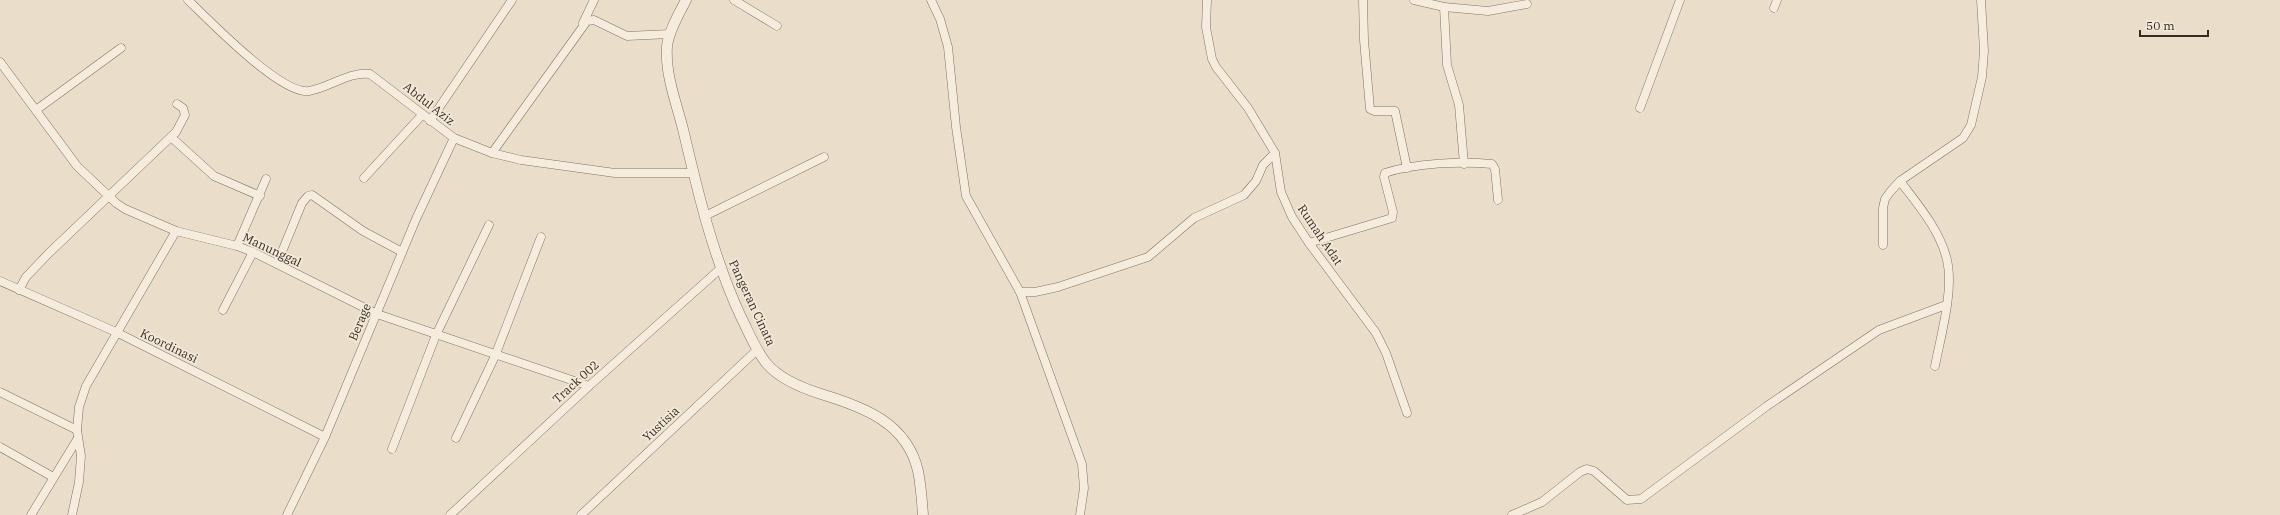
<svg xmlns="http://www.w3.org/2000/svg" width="2280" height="515" font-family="'IBM Plex Serif',serif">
  <rect width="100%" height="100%" fill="#eadeca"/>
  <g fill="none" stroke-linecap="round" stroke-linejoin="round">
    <defs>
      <g id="minor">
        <path d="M188,0C209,20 281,95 309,91C329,88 349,71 370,74L454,138L492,153L521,160L615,173H693"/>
        <polyline points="734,0 777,26"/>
        <polyline points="931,0 940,19 948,47 956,127 966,196 1020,292 1035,292 1058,287 1148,257 1194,218 1244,195 1256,181 1263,165 1275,153"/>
        <polyline points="1207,0 1206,27 1212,59 1216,67 1248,108 1275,153 1281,192 1292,217 1309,243 1376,333 1386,353 1407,413"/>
        <polyline points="1363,0 1364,40 1370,109 1374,111 1395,111 1407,168"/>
        <polyline points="1414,0 1444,7 1488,11 1527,4"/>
        <polyline points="1444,7 1447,65 1459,105 1464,164"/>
        <polyline points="1774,8 1777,0"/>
        <polyline points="583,23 594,0"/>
        <polyline points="0,62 77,166 116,203 125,209 176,231 237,246 253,252 377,314 589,386"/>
        <polyline points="1640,108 1680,0"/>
        <polyline points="36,110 121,48"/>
        <polyline points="430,121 512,0"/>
        <polyline points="171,137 214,176 260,196"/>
        <polyline points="492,153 587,21 594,20 627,36 670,34"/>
        <polyline points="364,178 422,115"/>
        <path d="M1900,181C1918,205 1940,230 1947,260C1954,290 1941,335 1935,366"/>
        <polyline points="705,216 824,157"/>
        <path d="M1309,243L1392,218L1393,212L1384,177L1385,173C1415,163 1461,161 1492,164L1495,169L1498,200"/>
        <polyline points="1883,245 1883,208 1885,199 1890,192 1900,181 1963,138 1971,125 1982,77 1984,51 1981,0"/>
        <polyline points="237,246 266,179"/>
        <polyline points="277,264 302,203 308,196 312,195 363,231 402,252"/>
        <polyline points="0,281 116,332 325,437"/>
        <polyline points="19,290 26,277 49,253 176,132 185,115 183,108 177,104"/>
        <polyline points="1020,292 1082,464 1084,488 1080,515"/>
        <polyline points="223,310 253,252"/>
        <polyline points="0,392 77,430"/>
        <polyline points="456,438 495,356 541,237"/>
        <polyline points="0,447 53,477"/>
        <polyline points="392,449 436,335 489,225"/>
        <polyline points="31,515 78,438"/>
        <polyline points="72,515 79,482 81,456 77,430 79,407 86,386 176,231"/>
        <polyline points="287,515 325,437 416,219 454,138"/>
        <polyline points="450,515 589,386 720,269"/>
        <polyline points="581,515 757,350"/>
        <polyline points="1512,515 1542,502 1580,472 1587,469 1594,471 1627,500 1641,499 1767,406 1879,330 1946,305"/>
      </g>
      <path id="tertiary" d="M686,0C679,14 669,30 667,46C665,74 676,102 683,129C698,193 713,257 741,317C749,333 756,351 767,364C780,379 802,388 821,394C864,407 907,423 918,471C921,485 922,501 923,515"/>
    </defs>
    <!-- minor casing -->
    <use href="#minor" stroke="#857160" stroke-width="9"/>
    <!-- tertiary casing -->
    <use href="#tertiary" stroke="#857160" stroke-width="11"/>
    <!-- minor -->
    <use href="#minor" stroke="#f6ecdd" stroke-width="8"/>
    <!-- tertiary -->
    <use href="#tertiary" stroke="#f6ecdd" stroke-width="10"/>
  </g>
  <g text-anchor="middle" stroke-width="3.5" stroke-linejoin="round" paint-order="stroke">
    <!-- street labels -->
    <g font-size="12" fill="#372a22" stroke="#f2e9d9">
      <text transform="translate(429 104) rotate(38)" y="4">Abdul Aziz</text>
      <text transform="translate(1320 235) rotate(56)" y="4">Rumah Adat</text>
      <text transform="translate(272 250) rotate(25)" y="4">Manunggal</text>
      <text transform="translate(752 303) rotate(65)" y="4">Pangeran Cinata</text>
      <text transform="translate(360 322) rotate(-67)" y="4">Berage</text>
      <text transform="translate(169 346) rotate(26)" y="4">Koordinasi</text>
      <text transform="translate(576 382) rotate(-42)" y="4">Track 002</text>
      <text transform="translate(661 424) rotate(-43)" y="4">Yustisia</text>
    </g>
  </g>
  <!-- scale -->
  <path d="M2140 30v6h68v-6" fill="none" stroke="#372a22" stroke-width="2"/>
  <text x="2146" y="30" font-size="12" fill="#372a22" stroke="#f2e9d9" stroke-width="3" paint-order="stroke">50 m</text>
</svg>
